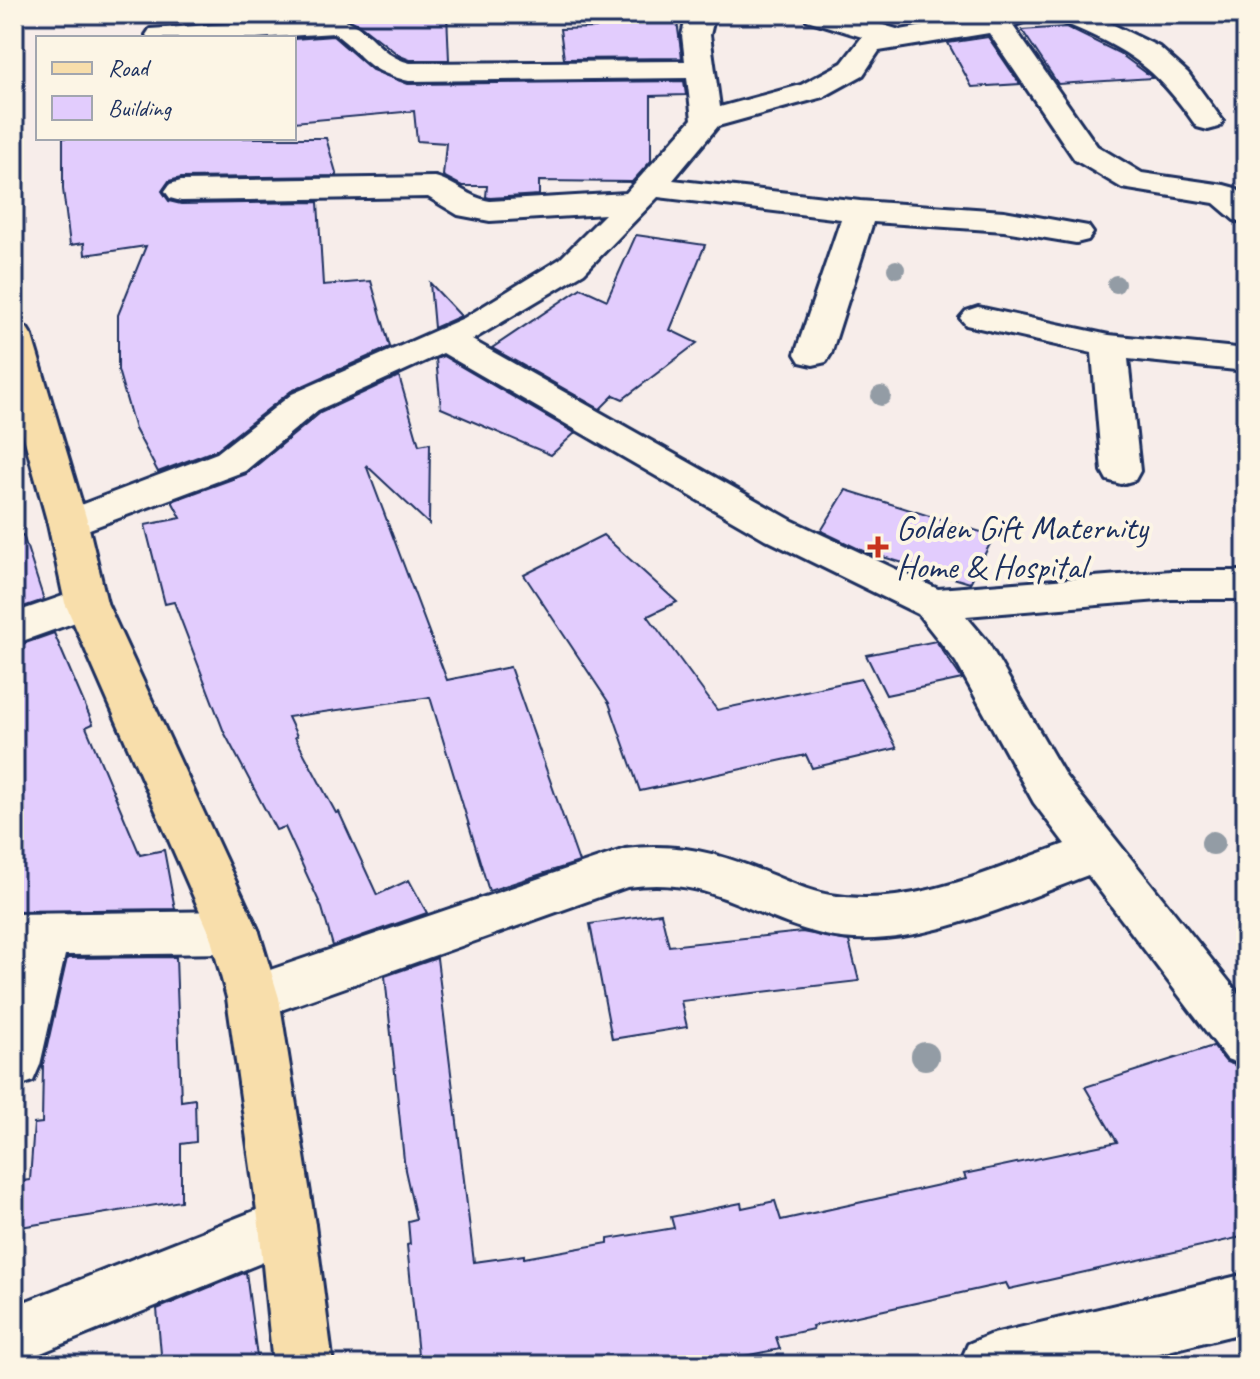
<svg xmlns="http://www.w3.org/2000/svg" width="1260" height="1379" font-family="Caveat,sans-serif">
  <rect width="100%" height="100%" fill="#f7edea"/>
  <filter id="ink" filterUnits="userSpaceOnUse"><feTurbulence type="fractalNoise" baseFrequency=".0125" numOctaves="2"/><feDisplacementMap in="SourceGraphic" scale="16" xChannelSelector="R" yChannelSelector="G"/><feConvolveMatrix kernelMatrix="1 2 1 2 8 2 1 2 1" color-interpolation-filters="sRGB"/></filter>
  <g filter="url(#ink)">
    <!-- building -->
    <g fill="#e2ccfd" stroke="#1b2f5e" stroke-width="2">
      <polygon points="335,14 447,14 449,60 410,60 400,56 359,24"/>
      <polygon points="594,14 676,14 682,58 564,59 560,29 596,28"/>
      <polygon points="1066,27 1119,53 1153,78 1058,84 1022,30"/>
      <polygon points="333,36 372,70 408,84 684,81 686,95 651,96 651,161 632,182 539,181 539,195 490,198 486,197 487,186 462,186 443,176 446,143 417,141 414,111 294,122 294,39"/>
      <polygon points="988,37 1020,84 972,87 948,43"/>
      <polygon points="63,138 326,138 337,176 181,178 169,181 162,191 169,201 181,204 318,202 323,285 371,281 390,347 291,391 216,450 158,472 135,429 118,370 118,315 146,246 85,255 84,243 70,245 63,189"/>
      <polygon points="636,235 705,245 670,330 697,343 623,399 614,395 600,409 492,348 581,288 607,300"/>
      <polygon points="430,283 461,316 434,328"/>
      <polygon points="443,356 575,433 551,455 441,408 436,359"/>
      <polygon points="399,376 419,445 430,443 429,524 366,465 447,680 510,667 579,862 489,891 430,697 288,717 297,736 295,737 336,813 339,812 377,895 409,880 427,913 333,946 322,908 285,827 276,830 224,732 174,602 165,604 145,525 181,518 172,501 246,474 320,413"/>
      <polygon points="846,490 994,536 970,583 863,551 821,531"/>
      <polygon points="23,535 44,600 14,610 14,536"/>
      <polygon points="603,535 677,602 648,616 717,710 861,679 897,748 812,768 806,755 640,791 609,703 524,575"/>
      <polygon points="54,633 93,724 86,727 140,855 164,850 175,909 14,911 14,647"/>
      <polygon points="936,641 962,679 886,695 866,655"/>
      <polygon points="661,913 669,946 802,932 849,941 859,981 681,1001 687,1027 612,1039 590,924"/>
      <polygon points="176,957 181,1101 195,1099 196,1142 181,1144 181,1201 14,1228 15,1182 30,1180 34,1124 42,1123 43,1064 67,958"/>
      <polygon points="437,958 474,1262 524,1255 524,1258 608,1243 608,1239 674,1228 671,1217 741,1203 742,1208 775,1201 781,1220 966,1179 964,1174 1117,1142 1085,1087 1213,1046 1226,1062 1246,1069 1246,1236 1009,1289 1006,1283 812,1326 813,1329 776,1337 780,1349 699,1365 419,1365 407,1245 410,1244 408,1221 416,1219 405,1170 385,976"/>
      <polygon points="246,1272 258,1365 162,1365 157,1309"/>
    </g>
    <g fill="none" stroke-linecap="round" stroke-linejoin="round">
      <defs>
        <g id="minor">
          <path d="M687,14H715L710,35L720,107L801,85L842,63L862,37L807,20L803,14H846L900,30L994,14H1033L1029,20L1013,26L1097,146L1142,173L1224,185L1235,188L1246,197V223L1234,220L1214,203L1122,188L1075,160L989,33L879,51L863,75L823,97L718,126L673,180L860,201L1004,211L1088,226L1093,233L1088,240L1076,243L1004,231L873,222L831,354L826,362L813,365L800,362L795,354L841,219L658,197L584,273L472,340L793,521L938,589L1171,571H1246V599H1171L966,616L987,641L1066,777L1246,1003V1066L1227,1059L1088,875C1012,904 908,954 825,935C748,917 712,875 627,887L253,1020L235,1014L227,998L235,982L625,849C677,842 719,853 767,873C787,881 808,891 830,895C910,909 991,870 1065,844L1034,803L956,662L918,614L765,539L443,353L318,410L245,471L68,537L54,533L48,524L54,515L217,453L292,394L464,318L560,259L605,214L490,221L458,215L428,197L181,201L170,198L165,191L170,184L181,181L435,177C455,182 469,198 490,201L626,193L692,119L687,78L409,81C363,69 368,59 334,33L256,38H148L146,35L150,29L335,17C372,26 376,55 410,63L685,61L682,35Z"/>
          <path d="M1053,14H1091L1159,47L1188,73L1223,121L1219,127L1208,130L1197,127C1154,64 1127,49 1057,20Z"/>
          <polygon points="978,307 1109,335 1246,349 1246,371 1128,359 1140,471 1135,480 1121,484 1107,480 1102,471 1092,353 966,325 960,318 966,311"/>
          <polygon points="86,588 101,593 107,603 101,613 14,644 14,613"/>
          <polygon points="234,911 252,917 259,932 252,947 234,953 65,955 40,1065 33,1081 14,1088 14,914"/>
          <polygon points="287,1198 307,1206 315,1225 307,1244 14,1364 14,1306"/>
          <polygon points="1246,1274 1246,1332 1111,1365 959,1365 968,1344 989,1335"/>
        </g>
        <polygon id="major" points="14,325 27,328 32,336 88,524 107,603 259,932 279,998 315,1225 333,1365 273,1365 259,1225 227,998 209,932 65,603 48,524 14,401"/>
      </defs>
      <!-- minor casing -->
      <use href="#minor" stroke="#1b2f5e" stroke-width="6"/>
      <!-- major casing -->
      <use href="#major" stroke="#1b2f5e" stroke-width="6"/>
      <!-- minor -->
      <use href="#minor" fill="#fcf5e5" fill-rule="evenodd"/>
      <!-- major -->
      <use href="#major" fill="#f8deab" fill-rule="evenodd"/>
    </g>
    <!-- trees -->
    <g fill="#939ca5">
      <circle cx="896" cy="269" r="9"/>
      <circle cx="1116" cy="284" r="9"/>
      <circle cx="881" cy="396" r="10"/>
      <circle cx="1213" cy="843" r="12"/>
      <circle cx="925" cy="1056" r="14"/>
    </g>
  </g>
  <!-- markers -->
  <path fill="#c8321e" stroke="#fcf5e5" stroke-width="3" d="M874 535h8v8h8v8h-8v8h-8v-8h-8v-8h8z"/>
  <g text-anchor="middle" stroke-width="8" stroke-linejoin="round" paint-order="stroke">
    <!-- poi labels -->
    <g font-size="34" fill="#1b2f5e" stroke="#fcf5e5" text-anchor="start">
      <text x="896" y="539">Golden Gift Maternity<tspan x="896" dy="39">Home &amp; Hospital</tspan></text>
    </g>
  </g>
  <!-- margin -->
  <rect width="1260" height="1379" fill="none" stroke="#fcf5e5" stroke-width="48"/>
  <rect x="24" y="24" width="1212" height="1331" fill="none" stroke="#1b2f5e" stroke-width="3" filter="url(#ink)"/>
  <!-- legend -->
  <rect x="36" y="36" width="260" height="104" fill="#fcf5e5" stroke="#a2a6af" stroke-width="2"/>
  <rect x="52" y="62" width="40" height="12" fill="#f8deab" stroke="#a2a6af" stroke-width="2"/>
  <text x="108" y="76" font-size="24" fill="#1b2f5e">Road</text>
  <rect x="52" y="96" width="40" height="24" fill="#e2ccfd" stroke="#a2a6af" stroke-width="2"/>
  <text x="108" y="116" font-size="24" fill="#1b2f5e">Building</text>
</svg>
